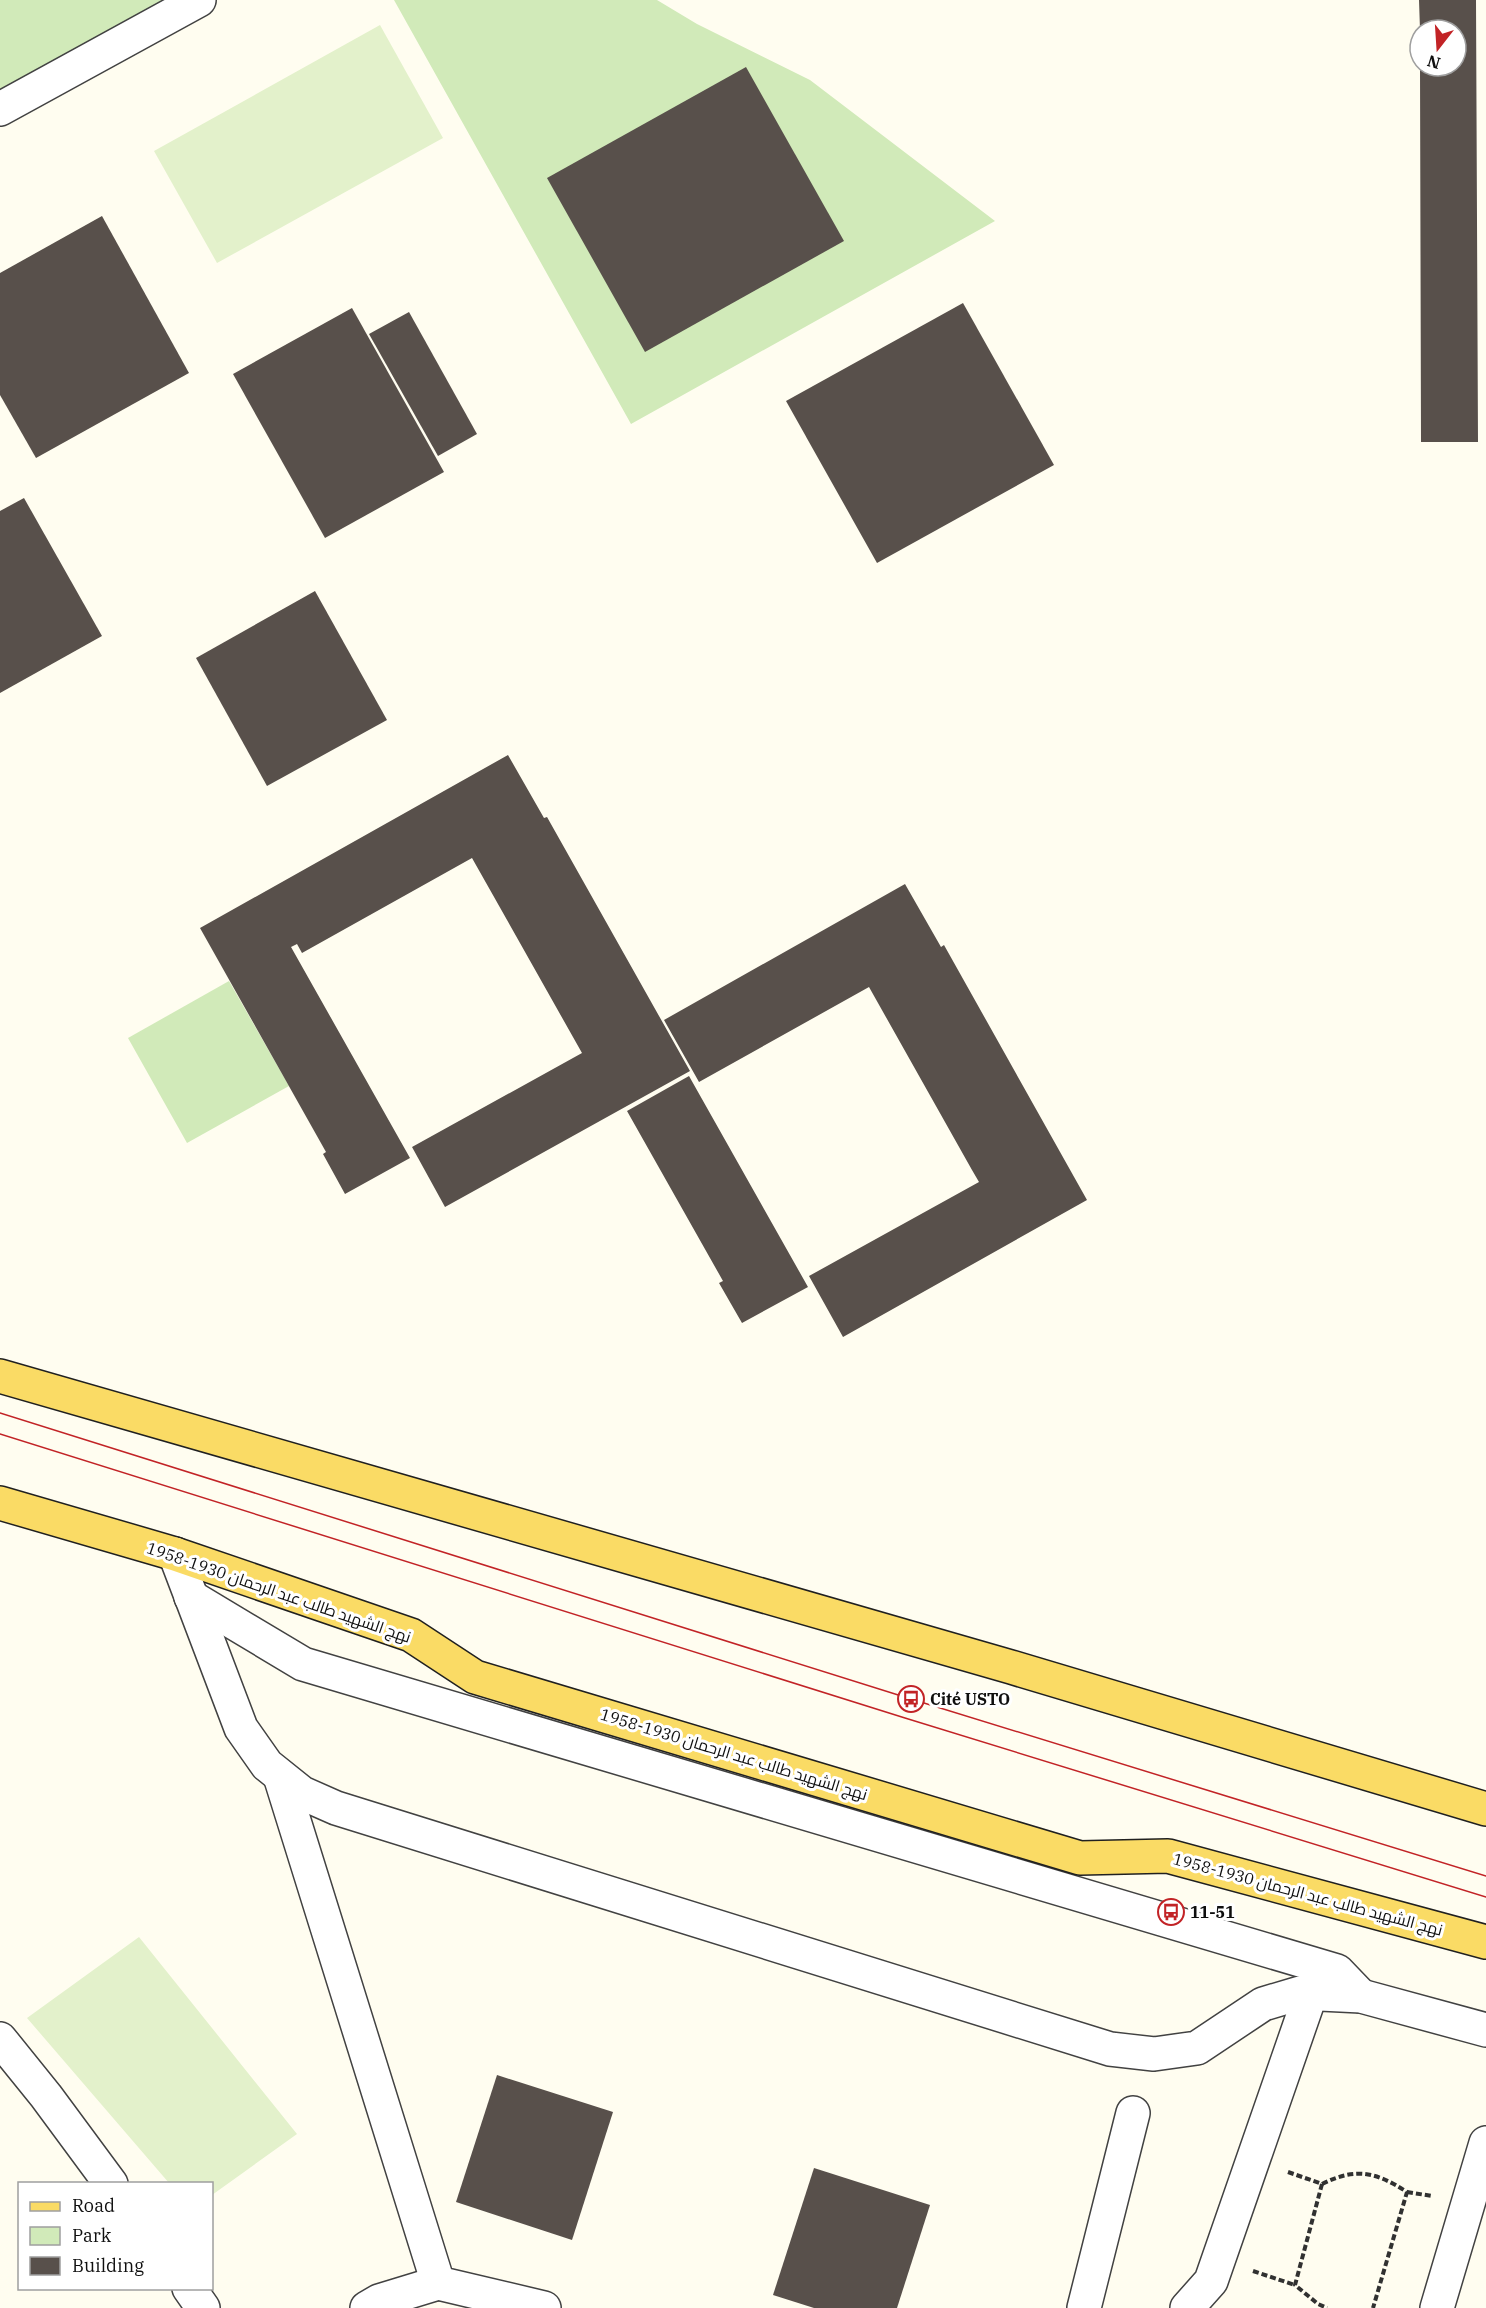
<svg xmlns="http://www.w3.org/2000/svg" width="1486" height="2308" font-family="'IBM Plex Serif',Cairo,serif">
  <rect width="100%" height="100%" fill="#fffdf0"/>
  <!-- green -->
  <g fill="#d1eab9">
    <polygon points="0,0 186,0 0,100"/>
    <polygon points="394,0 657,0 697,24 810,80 995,221 631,424"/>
    <polygon points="229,981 289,1086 187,1143 128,1038"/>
  </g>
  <!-- pitch -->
  <g fill="#e3f1cb">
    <polygon points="380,25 443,138 217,263 154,151"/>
    <polygon points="139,1937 297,2134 212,2195 212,2184 169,2183 27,2018"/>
  </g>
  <!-- building -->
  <g fill="#58504b">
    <polygon points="1419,0 1476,0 1478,442 1421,442 1420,66 1456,66 1456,30 1420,30"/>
    <polygon points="746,67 844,241 645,352 547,178"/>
    <polygon points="102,216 189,373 36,458 0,395 0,273"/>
    <polygon points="963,303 1054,465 877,563 786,401"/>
    <polygon points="352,308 444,472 325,538 233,374"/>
    <polygon points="409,312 477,434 438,456 369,334"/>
    <polygon points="24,498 102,636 0,693 0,511"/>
    <polygon points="315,591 387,720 267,786 196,658"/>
    <polygon points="508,755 544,818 547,817 690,1071 445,1207 412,1147 582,1053 472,858 302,953 297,944 291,947 410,1158 345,1194 323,1154 326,1152 200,928"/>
    <polygon points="905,884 941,947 944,945 1087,1200 843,1337 809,1276 979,1182 972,1170 869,987 699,1082 664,1020"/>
    <polygon points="689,1076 808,1287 742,1323 719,1283 723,1281 627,1111"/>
    <polygon points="497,2075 613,2112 572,2240 456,2202"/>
    <polygon points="814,2168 930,2205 897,2308 814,2308 773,2295"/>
  </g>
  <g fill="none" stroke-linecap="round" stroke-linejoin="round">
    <defs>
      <g id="minor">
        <polyline points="0,109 199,0"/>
        <polyline points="175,1554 241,1728 267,1765 302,1793 336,1808 1110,2049 1154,2054 1197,2048 1263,2004 1300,1993 1361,1996 1486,2030"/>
        <polyline points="191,1597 303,1664 1337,1971 1361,1996"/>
        <polyline points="280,1776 438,2283 544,2308"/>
        <polyline points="0,2039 46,2096 111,2184"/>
        <polyline points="189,2288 203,2308"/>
        <polyline points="367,2308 379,2301 438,2283"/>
        <polyline points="1084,2308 1133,2113"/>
        <polyline points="1187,2308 1211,2281 1311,1993"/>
        <polyline points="1437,2308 1486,2143"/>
      </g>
      <g id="major">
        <polyline points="0,1376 1011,1667 1486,1809"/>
        <polyline points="0,1503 175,1554 411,1635 475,1677 1080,1858 1168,1856 1486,1942"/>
      </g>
    </defs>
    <!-- minor casing -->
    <use href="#minor" stroke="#424242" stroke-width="36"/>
    <!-- major casing -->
    <use href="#major" stroke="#202020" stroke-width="36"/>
    <!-- path -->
    <g stroke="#313131" stroke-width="4" stroke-dasharray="6 3" stroke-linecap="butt">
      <path d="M1288,2172L1322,2184C1356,2167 1376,2172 1407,2192L1373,2308"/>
      <polyline points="1322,2184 1295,2285 1318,2304 1327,2308"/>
      <polyline points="1407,2192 1432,2196"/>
      <polyline points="1253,2271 1295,2285"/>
    </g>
    <!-- minor -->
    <use href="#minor" stroke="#fff" stroke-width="33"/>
    <!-- major -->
    <use href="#major" stroke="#fadb65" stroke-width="33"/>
    <!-- tram -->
    <g stroke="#c22326" stroke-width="1.5">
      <polyline points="0,1413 911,1699 1486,1876"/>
      <polyline points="0,1434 905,1718 1486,1897"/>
    </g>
  </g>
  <!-- icons -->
  <defs>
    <symbol id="bus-ring" viewBox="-11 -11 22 22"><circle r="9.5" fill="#fff" stroke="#c22326" stroke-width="1.5"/><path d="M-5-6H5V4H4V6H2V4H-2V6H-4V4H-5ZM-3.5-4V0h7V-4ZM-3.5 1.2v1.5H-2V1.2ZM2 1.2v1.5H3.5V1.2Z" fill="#c22326"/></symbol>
  </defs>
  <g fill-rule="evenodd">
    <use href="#bus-ring" x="896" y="1684" width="30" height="30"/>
    <use href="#bus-ring" x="1156" y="1897" width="30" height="30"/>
  </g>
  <g text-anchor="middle" stroke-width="6" stroke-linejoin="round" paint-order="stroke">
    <!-- street labels -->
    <g font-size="16" fill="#0f0f0f" stroke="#fff">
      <text transform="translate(279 1592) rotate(19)" y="6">نهج الشهيد طالب عبد الرحمان 1930-1958</text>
      <text transform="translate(734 1754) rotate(17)" y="6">نهج الشهيد طالب عبد الرحمان 1930-1958</text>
      <text transform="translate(1308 1894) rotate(15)" y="6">نهج الشهيد طالب عبد الرحمان 1930-1958</text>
    </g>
    <!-- poi labels -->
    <g font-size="16" font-weight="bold" fill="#0f0f0f" stroke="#fff" text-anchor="start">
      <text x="930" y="1705">Cité USTO</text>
      <text x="1190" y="1918">11-51</text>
    </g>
  </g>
  <!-- legend -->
  <rect x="18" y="2182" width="195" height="108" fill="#ffffff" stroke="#9f9f9f" stroke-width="1.5"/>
  <rect x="30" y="2202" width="30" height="9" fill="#fadb65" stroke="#9f9f9f" stroke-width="1.5"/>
  <text x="72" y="2212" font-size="18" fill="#0f0f0f">Road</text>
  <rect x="30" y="2227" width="30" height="18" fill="#d1eab9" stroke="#9f9f9f" stroke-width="1.5"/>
  <text x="72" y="2242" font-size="18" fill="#0f0f0f">Park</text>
  <rect x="30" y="2257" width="30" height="18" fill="#58504b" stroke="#9f9f9f" stroke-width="1.5"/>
  <text x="72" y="2272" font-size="18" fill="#0f0f0f">Building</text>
  <!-- north arrow -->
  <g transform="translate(1438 48) rotate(197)"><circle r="28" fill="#ffffff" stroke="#9f9f9f" stroke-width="1.5"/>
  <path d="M0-4.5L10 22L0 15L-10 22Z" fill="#c22326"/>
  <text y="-9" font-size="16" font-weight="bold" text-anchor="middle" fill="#0f0f0f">N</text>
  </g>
</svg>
